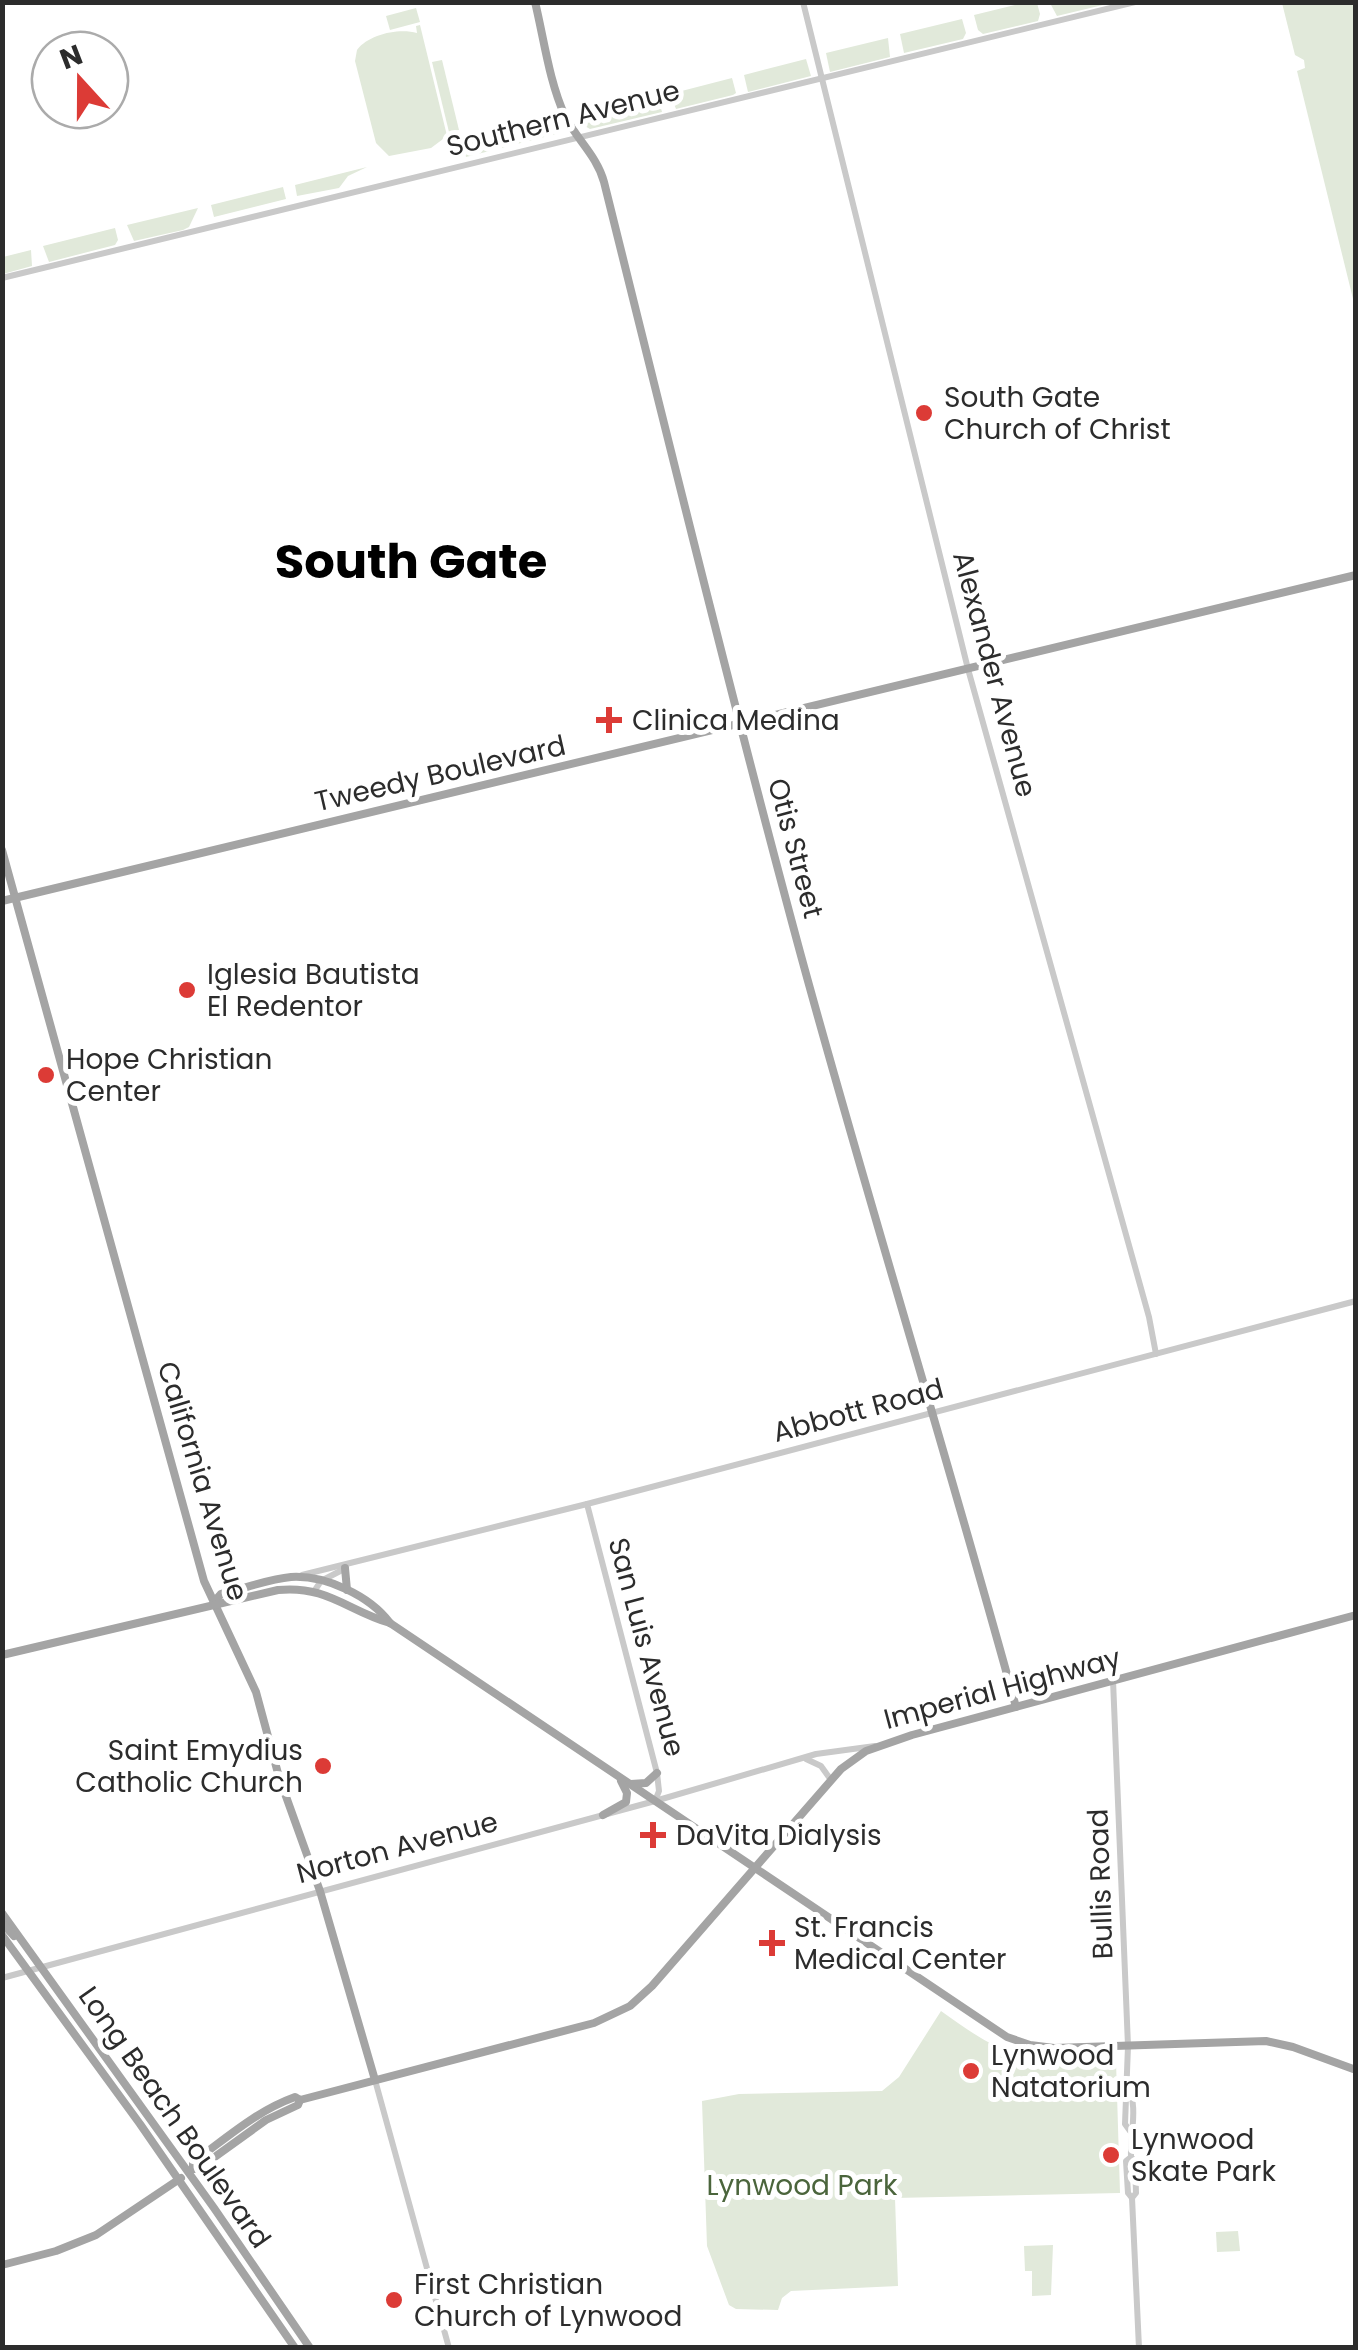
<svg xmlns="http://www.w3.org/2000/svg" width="1358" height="2350" font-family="Poppins,sans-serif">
  <rect width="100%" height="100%" fill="#fff"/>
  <!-- green -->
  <g fill="#e1e9da">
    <polygon points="1027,2 1037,3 1040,14 1038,21 983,34 978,30 974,15"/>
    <polygon points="1050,3 1050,2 1111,3 1057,16"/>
    <polygon points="1282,3 1355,3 1355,307 1297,71 1305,68 1304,60 1295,55"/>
    <polygon points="416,8 420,22 390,30 386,16"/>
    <polygon points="962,19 966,33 963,39 904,53 900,34"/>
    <path d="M420,25L449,144L445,145L443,139L431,148L389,156L376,143L355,61L357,50C369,34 399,28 417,33L416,26Z"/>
    <polygon points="888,38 890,57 830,72 826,53"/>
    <polygon points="806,59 811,76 748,92 744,75"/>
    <polygon points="442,60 459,130 449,132 432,62"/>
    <polygon points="732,78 736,93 733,95 676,109 670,94"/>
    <polygon points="658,97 662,112 590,129 583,125 578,116"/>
    <polygon points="556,117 560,133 466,157 463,143"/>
    <polygon points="367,167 348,176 339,188 297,196 295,185"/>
    <polygon points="283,187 286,199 214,217 211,205"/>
    <polygon points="198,208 189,227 183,230 134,241 127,225"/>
    <polygon points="115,228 118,240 115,245 49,262 43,246"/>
    <polygon points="31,250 32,266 3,274 3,257"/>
    <path d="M941,2011C1012,2063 1030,2063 1116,2061L1120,2193L895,2198L898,2286L791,2291L782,2298L778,2310L736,2309L729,2305L707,2246L702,2101L739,2094L882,2091L899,2077Z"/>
    <polygon points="1238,2231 1240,2251 1217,2252 1216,2232"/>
    <polygon points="1053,2245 1051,2295 1032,2296 1032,2271 1025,2271 1024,2246"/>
  </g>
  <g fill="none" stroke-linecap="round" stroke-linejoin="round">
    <!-- minor -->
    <g stroke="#c9c9c9" stroke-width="6">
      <polyline points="803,2 968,669 1149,1317 1156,1354"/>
      <polyline points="2,278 1135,2"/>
      <polyline points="587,1504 657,1773 659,1791 655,1801"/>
      <polyline points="302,1575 587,1504 1356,1301"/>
      <polyline points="315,1590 321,1581 346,1568"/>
      <polyline points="1113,1680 1128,2046 1125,2124 1130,2131"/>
      <polyline points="806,1759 821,1766 831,1780"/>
      <polyline points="2,1978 655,1801 816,1754 875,1746"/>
      <polyline points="375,2080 449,2348"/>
      <path d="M1127,2085C1139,2105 1130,2134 1131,2157L1135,2161L1136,2193L1132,2198"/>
      <polyline points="1131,2157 1126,2161 1128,2193 1132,2198 1139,2348"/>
    </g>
    <!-- major -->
    <g stroke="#a4a4a4" stroke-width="8">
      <path d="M535,2C544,39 549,81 565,116C577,140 597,156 604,182C668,439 731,696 800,952C869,1205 947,1455 1016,1707"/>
      <polyline points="2,850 204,1581 256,1692 279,1777 320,1891 375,2080"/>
      <polyline points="2,901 1356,575"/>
      <polyline points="345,1568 347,1590"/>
      <path d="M214,1602L221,1594C243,1589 268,1579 291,1577C326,1575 370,1596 390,1623"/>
      <path d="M2,1655L278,1590C327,1585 348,1611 390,1623L1007,2037L1030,2045L1054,2048L1266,2041L1293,2047L1356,2070"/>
      <polyline points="631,1784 646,1783 657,1773"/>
      <polyline points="603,1815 626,1802 627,1793 621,1781"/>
      <polyline points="2,1913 214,2208 310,2348"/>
      <polyline points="2,1923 14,1936"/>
      <polyline points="2,1935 140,2124 295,2348"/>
      <polyline points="192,2169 198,2169 266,2120 298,2105 300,2100"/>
      <path d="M193,2169V2162L200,2157C231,2134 259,2110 295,2097L300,2100L594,2023L630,2006L652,1986L841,1769L866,1751L912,1735L1356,1615"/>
      <polyline points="2,2265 56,2251 96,2235 181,2178"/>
    </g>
  </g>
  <!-- markers -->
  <g fill="#dc3b36" stroke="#fff" stroke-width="4">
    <circle cx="924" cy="413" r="10"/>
    <path d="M604 705h10v10h10v10h-10v10h-10v-10h-10v-10h10z"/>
    <circle cx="187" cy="990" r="10"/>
    <circle cx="46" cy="1075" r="10"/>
    <circle cx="323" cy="1766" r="10"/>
    <path d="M648 1820h10v10h10v10h-10v10h-10v-10h-10v-10h10z"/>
    <path d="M767 1928h10v10h10v10h-10v10h-10v-10h-10v-10h10z"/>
    <circle cx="971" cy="2071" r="10"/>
    <circle cx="1111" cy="2155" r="10"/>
    <circle cx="394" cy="2300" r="10"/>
  </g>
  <g text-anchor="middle" stroke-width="10" stroke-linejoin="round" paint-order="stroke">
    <!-- street labels -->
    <g font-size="28" fill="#2c2c2c" stroke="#fff">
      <text transform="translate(563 118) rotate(-14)" y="10">Southern Avenue</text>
      <text transform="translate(995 674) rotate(75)" y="10">Alexander Avenue</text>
      <text transform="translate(440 773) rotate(-13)" y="10">Tweedy Boulevard</text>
      <text transform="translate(796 848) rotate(75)" y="10">Otis Street</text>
      <text transform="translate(858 1410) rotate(-15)" y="10">Abbott Road</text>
      <text transform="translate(203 1481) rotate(73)" y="10">California Avenue</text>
      <text transform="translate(647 1647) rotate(75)" y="10">San Luis Avenue</text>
      <text transform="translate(1002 1688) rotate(-15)" y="10">Imperial Highway</text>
      <text transform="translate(397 1847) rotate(-15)" y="10">Norton Avenue</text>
      <text transform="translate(1100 1884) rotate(-92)" y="10">Bullis Road</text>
      <text transform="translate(175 2117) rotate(55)" y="10">Long Beach Boulevard</text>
    </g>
    <!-- poi labels -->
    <g font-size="28" fill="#2c2c2c" stroke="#fff" text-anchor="start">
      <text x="944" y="407">South Gate<tspan x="944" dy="32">Church of Christ</tspan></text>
      <text x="632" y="730">Clinica Medina</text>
      <text x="207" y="984">Iglesia Bautista<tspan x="207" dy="32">El Redentor</tspan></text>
      <text x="66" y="1069">Hope Christian<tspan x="66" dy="32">Center</tspan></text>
      <text x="303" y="1760" text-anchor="end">Saint Emydius<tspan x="303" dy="32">Catholic Church</tspan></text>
      <text x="676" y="1845">DaVita Dialysis</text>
      <text x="794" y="1937">St. Francis<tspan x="794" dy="32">Medical Center</tspan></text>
      <text x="991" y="2065">Lynwood<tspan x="991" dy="32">Natatorium</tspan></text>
      <text x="1131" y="2149">Lynwood<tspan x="1131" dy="32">Skate Park</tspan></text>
      <text x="414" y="2294">First Christian<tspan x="414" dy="32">Church of Lynwood</tspan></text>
    </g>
    <!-- park labels -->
    <g font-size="28" fill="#4b653c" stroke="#fff">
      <text x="802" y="2195">Lynwood Park</text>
    </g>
    <!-- town labels -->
    <g font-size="48" font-weight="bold" fill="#000" stroke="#fff">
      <text x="411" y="578">South Gate</text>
    </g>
  </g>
  <!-- border -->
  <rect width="1358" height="2350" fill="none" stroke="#2c2c2c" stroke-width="10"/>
  <!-- north arrow -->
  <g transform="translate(80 80) rotate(339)"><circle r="48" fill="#ffffff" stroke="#ababab" stroke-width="2.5"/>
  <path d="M0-8L18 38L0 25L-18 38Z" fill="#dc3b36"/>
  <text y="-15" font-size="28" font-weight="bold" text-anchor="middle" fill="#2c2c2c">N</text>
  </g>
</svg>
